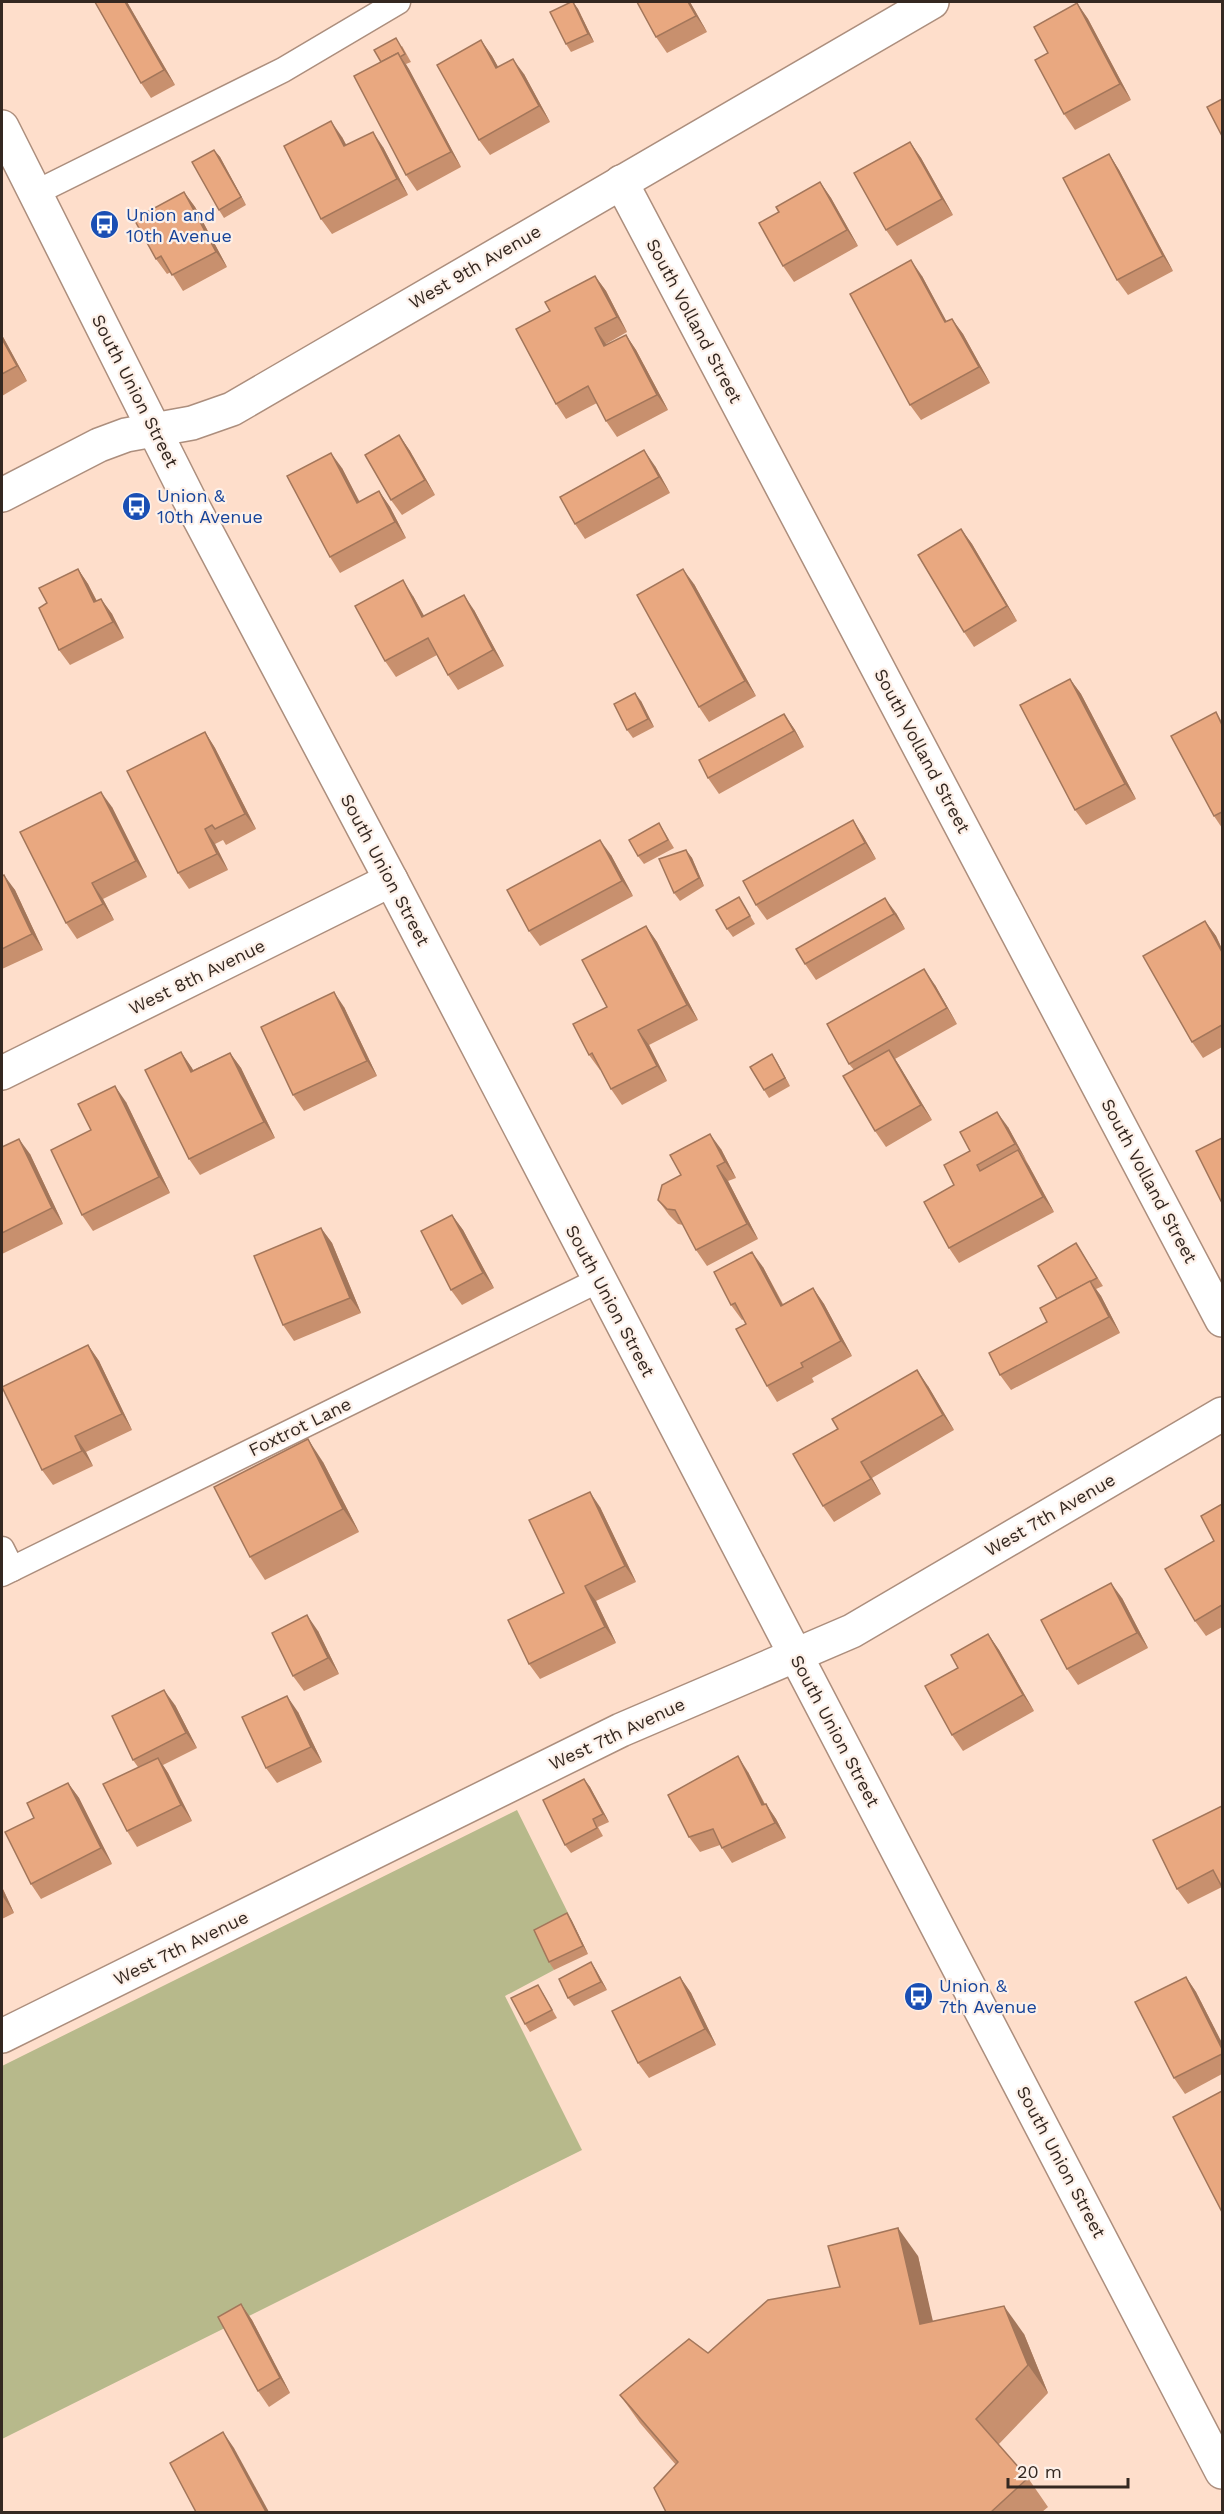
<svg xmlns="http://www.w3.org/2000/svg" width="1224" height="2514" font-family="'Work Sans',sans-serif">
  <rect width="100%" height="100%" fill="#fedecb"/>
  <!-- green -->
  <polygon fill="#b7b98b" points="517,1810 572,1921 539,1938 554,1970 505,1996 582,2150 2,2439 2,2066"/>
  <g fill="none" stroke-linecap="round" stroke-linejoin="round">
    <defs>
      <g id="lane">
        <polyline points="35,193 283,70 398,2"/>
        <polyline points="2,1549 12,1569"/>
        <polyline points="2,1574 599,1280"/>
      </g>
      <g id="street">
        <polyline points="621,182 1222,1320"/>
        <polyline points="2,495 99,445 126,435 192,423 232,409 932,2"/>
        <polyline points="2,1073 391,880"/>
      </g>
      <g id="secondary">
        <polyline points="2,127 188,497 391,880 1222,2472"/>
        <polyline points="2,2036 621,1730 852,1631 1222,1414"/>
      </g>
    </defs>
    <!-- lane casing -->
    <use href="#lane" stroke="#ac8e7d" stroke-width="27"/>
    <!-- street casing -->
    <use href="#street" stroke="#ac8e7d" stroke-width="36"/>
    <!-- secondary casing -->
    <use href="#secondary" stroke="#ac8e7d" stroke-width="36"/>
    <!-- lane -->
    <use href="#lane" stroke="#fff" stroke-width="24"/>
    <!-- street -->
    <use href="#street" stroke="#fff" stroke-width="33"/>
    <!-- secondary -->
    <use href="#secondary" stroke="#fff" stroke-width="33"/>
  </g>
  <!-- wall -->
  <g fill="#c8906e">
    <polygon points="95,2 127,2 175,85 151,98 141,83"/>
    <polygon points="573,2 578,9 594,42 571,52 566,44"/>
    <polygon points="638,2 690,2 707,32 667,53 656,37"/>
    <polygon points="1077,3 1088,19 1131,100 1075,130 1064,114 1048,53"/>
    <polygon points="481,40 492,56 498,67 524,74 550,122 490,155 479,140"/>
    <polygon points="402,46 411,62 406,64 461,167 417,191 406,175 381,62"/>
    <polygon points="342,137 346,145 383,147 408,195 332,234 321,219"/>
    <polygon points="910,142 921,158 953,215 897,246 886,230"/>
    <polygon points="214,150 220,157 246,205 224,218 219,210"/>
    <polygon points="1109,154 1119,170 1173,271 1128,295 1117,280"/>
    <polygon points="820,182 831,198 858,246 794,282 783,266 779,212"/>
    <polygon points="184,192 195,207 227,267 183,291 171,272 167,274 156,259"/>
    <polygon points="595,276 606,291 627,332 606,344 606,345 626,335 636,350 668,410 617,437 606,421 597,403 566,419 556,404 550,311"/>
    <polygon points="922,276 946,321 952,319 963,334 990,383 921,420 910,405"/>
    <polygon points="2,335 27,381 2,396"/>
    <polygon points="399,435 410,451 435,495 402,515 391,500"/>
    <polygon points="655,466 670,493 585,539 575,524"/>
    <polygon points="342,468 359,502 379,491 390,507 406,538 340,573 330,557"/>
    <polygon points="961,529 972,544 1017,621 974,647 964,632"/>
    <polygon points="78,569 88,584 97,601 101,599 112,614 124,638 70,665 59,650 47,603"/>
    <polygon points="694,584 756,696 709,722 699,707"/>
    <polygon points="413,596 424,616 474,610 504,666 458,690 448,675 437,655 396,677 385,661"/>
    <polygon points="1070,679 1081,694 1136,799 1086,825 1075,810"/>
    <polygon points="641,701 654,727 633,738 627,730"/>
    <polygon points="1216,712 1222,722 1222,828 1214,816"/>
    <polygon points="784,714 795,730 804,747 719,794 708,778"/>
    <polygon points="205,732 215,748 256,829 226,845 223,840 215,844 228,870 189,889 178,873"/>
    <polygon points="112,807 147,877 103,899 114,920 77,939 66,923"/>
    <polygon points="853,820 863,836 876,859 767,920 756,905"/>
    <polygon points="659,823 674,848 644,864 638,856"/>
    <polygon points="686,850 692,858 704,886 680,901 674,893"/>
    <polygon points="611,855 633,896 540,946 529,931"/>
    <polygon points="2,876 15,890 43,950 2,969"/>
    <polygon points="739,897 755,924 733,937 727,929"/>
    <polygon points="896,913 905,929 816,980 805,964"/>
    <polygon points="1205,921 1216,936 1222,949 1222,1047 1203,1058 1192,1042"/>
    <polygon points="646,926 657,942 698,1020 649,1045 667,1081 622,1105 611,1089 601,1070 600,1070 589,1055 607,1007"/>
    <polygon points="935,985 957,1024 895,1059 932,1120 886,1147 875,1131 854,1070 849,1064"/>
    <polygon points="344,1007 377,1076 304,1111 293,1095"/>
    <polygon points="181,1052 193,1070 230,1053 241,1068 275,1138 200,1175 189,1159"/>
    <polygon points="772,1054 790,1086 769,1098 764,1090"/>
    <polygon points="126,1102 170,1193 93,1231 82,1215 91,1130"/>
    <polygon points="1008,1127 1054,1212 959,1263 949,1248 954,1185"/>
    <polygon points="2,1147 30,1154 63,1224 2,1254"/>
    <polygon points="721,1149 736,1178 728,1181 758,1239 707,1266 696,1250 683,1225 678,1224 669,1215 658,1200 681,1175"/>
    <polygon points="452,1215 463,1230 494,1288 462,1305 451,1290"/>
    <polygon points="321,1228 332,1243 361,1313 294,1341 283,1325"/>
    <polygon points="1076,1243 1103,1286 1096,1289 1101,1296 1120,1333 1011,1390 1000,1375 1047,1322 1057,1299"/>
    <polygon points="763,1267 783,1304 813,1288 824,1304 852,1356 812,1378 814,1382 777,1402 767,1386 746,1324 744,1319 742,1320 731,1305"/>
    <polygon points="88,1345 99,1361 132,1430 86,1452 93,1466 53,1485 42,1470"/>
    <polygon points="928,1386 954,1430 872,1478 881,1494 834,1522 823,1506"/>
    <polygon points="323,1462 359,1532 265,1580 250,1557"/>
    <polygon points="1222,1504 1222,1627 1206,1636 1195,1621"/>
    <polygon points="600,1507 636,1582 596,1601 616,1643 540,1679 529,1664 564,1593"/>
    <polygon points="1122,1598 1148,1648 1078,1685 1067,1669"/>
    <polygon points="318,1631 339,1674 304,1691 293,1676"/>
    <polygon points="988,1634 999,1650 1034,1711 963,1751 952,1735"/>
    <polygon points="175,1705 197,1748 163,1765 168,1773 192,1821 137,1847 127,1831 138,1767 133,1760"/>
    <polygon points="298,1712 322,1762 277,1783 266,1768"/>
    <polygon points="748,1772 765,1804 766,1804 776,1819 786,1838 732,1863 720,1845 700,1852 689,1837"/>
    <polygon points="584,1779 590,1787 609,1822 598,1827 603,1836 571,1853 565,1845"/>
    <polygon points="68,1783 79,1798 112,1864 41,1899 31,1884 34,1818"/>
    <polygon points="1222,1806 1222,1888 1222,1887 1188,1904 1177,1889"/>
    <polygon points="2,1887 14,1913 2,1919"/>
    <polygon points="567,1913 572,1921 588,1954 554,1970 549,1962"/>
    <polygon points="591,1962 596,1970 607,1990 574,2006 568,1998"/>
    <polygon points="680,1977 691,1993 716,2045 649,2078 638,2063"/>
    <polygon points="1186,1977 1196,1992 1222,2043 1222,2074 1185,2094 1174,2078"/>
    <polygon points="543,1993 557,2018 530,2032 525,2024"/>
    <polygon points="918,2256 932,2321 1024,2334 1048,2393 998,2445 1028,2478 1048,2507 1042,2512 666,2512 676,2465 640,2423 620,2395 708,2353 840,2287"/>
    <polygon points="241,2304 252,2320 290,2393 269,2407 258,2391"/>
  </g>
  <!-- shaded-wall -->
  <g fill="#a3765a">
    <polygon points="125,2 127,2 175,85 164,70"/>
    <polygon points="573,2 578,9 594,42 588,34"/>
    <polygon points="688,2 690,2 707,32 696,16"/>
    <polygon points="1077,3 1088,19 1131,100 1120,84"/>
    <polygon points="481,40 492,56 507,83 496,68"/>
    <polygon points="398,53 409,69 461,167 451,152"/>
    <polygon points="513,59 524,74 550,122 539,106"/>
    <polygon points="331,121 342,137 355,161 344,146"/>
    <polygon points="373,132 383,147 408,195 397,179"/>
    <polygon points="910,142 921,158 953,215 942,199"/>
    <polygon points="214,150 220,157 246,205 241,197"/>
    <polygon points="1109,154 1119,170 1173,271 1163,256"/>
    <polygon points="820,182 831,198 858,246 847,230"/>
    <polygon points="184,192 195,207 227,267 216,252"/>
    <polygon points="911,260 922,276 955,337 945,322"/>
    <polygon points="595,276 606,291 627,332 617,317"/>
    <polygon points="952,319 963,334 990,383 979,367"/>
    <polygon points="595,328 606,344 615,361 604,346"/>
    <polygon points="2,335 27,381 17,366 2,339"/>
    <polygon points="626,335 636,350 668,410 657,395"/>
    <polygon points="399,435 410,451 435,495 425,480"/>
    <polygon points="644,450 655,466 670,493 659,477"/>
    <polygon points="331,453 342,468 368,518 357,503"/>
    <polygon points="379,491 390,507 406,538 395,522"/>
    <polygon points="961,529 972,544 1017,621 1007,606"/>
    <polygon points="78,569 88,584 105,618 94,602"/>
    <polygon points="683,569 694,584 756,696 745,681"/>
    <polygon points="403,580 413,596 433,632 422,617"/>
    <polygon points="464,595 474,610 504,666 493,650"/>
    <polygon points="101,599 112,614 124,638 113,622"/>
    <polygon points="1070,679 1081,694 1136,799 1125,784"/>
    <polygon points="635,693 641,701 654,727 648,719"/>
    <polygon points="784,714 795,730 804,747 794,731"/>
    <polygon points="205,732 215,748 256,829 245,814"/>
    <polygon points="101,792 112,807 147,877 136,861"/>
    <polygon points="853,820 863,836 876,859 865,843"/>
    <polygon points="205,829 215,844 228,870 217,854"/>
    <polygon points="600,840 611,855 633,896 622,881"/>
    <polygon points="686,850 692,858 704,886 699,878"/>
    <polygon points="4,875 15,890 43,950 32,934"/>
    <polygon points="92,883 103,899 114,920 103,904"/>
    <polygon points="885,898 896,913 905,929 894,914"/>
    <polygon points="1205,921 1216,936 1222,949 1222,952"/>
    <polygon points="646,926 657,942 698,1020 687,1005"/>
    <polygon points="924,969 935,985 957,1024 947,1008"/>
    <polygon points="334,992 344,1007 377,1076 367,1061"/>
    <polygon points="638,1030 649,1045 667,1081 657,1066"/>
    <polygon points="889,1050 899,1065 932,1120 921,1105"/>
    <polygon points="181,1052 192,1068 202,1087 191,1072"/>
    <polygon points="230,1053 241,1068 275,1138 264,1122"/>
    <polygon points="772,1054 777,1062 790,1086 785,1078"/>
    <polygon points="115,1086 126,1102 170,1193 159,1177"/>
    <polygon points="997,1112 1008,1127 1026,1160 1015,1144"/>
    <polygon points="710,1134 721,1149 736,1178 725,1162"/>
    <polygon points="19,1139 30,1154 63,1224 52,1208"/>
    <polygon points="1018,1150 1029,1166 1054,1212 1043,1197"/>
    <polygon points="717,1166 728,1181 758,1239 747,1224"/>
    <polygon points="452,1215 463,1230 494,1288 483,1273"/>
    <polygon points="321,1228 332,1243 361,1313 350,1298"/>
    <polygon points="752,1252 763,1267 791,1321 781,1306"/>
    <polygon points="1090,1281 1101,1296 1120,1333 1109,1317"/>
    <polygon points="813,1288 824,1304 852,1356 841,1341"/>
    <polygon points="88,1345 99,1361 132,1430 122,1414"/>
    <polygon points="917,1370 928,1386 954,1430 943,1415"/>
    <polygon points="75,1436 86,1452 93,1466 82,1451"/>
    <polygon points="308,1439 323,1462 359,1532 343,1509"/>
    <polygon points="861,1462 872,1478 881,1494 871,1479"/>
    <polygon points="590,1492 600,1507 636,1582 625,1566"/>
    <polygon points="1111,1583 1122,1598 1148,1648 1137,1633"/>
    <polygon points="585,1586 596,1601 616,1643 605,1627"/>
    <polygon points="307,1615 318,1631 339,1674 328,1658"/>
    <polygon points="988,1634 999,1650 1034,1711 1023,1695"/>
    <polygon points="164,1690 175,1705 197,1748 186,1733"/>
    <polygon points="287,1696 298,1712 322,1762 311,1747"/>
    <polygon points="738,1756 748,1772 773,1821 762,1805"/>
    <polygon points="158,1758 168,1773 192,1821 181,1805"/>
    <polygon points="584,1779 590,1787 609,1822 603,1814"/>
    <polygon points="68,1783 79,1798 112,1864 101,1848"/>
    <polygon points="766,1804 776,1819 786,1838 775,1823"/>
    <polygon points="2,1887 14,1913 3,1897 2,1894"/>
    <polygon points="567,1913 572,1921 588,1954 583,1946"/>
    <polygon points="591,1962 596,1970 607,1990 601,1982"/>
    <polygon points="680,1977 691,1993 716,2045 705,2029"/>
    <polygon points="1186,1977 1196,1992 1222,2043 1222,2049"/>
    <polygon points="898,2228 918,2256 940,2352 920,2324"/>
    <polygon points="241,2304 252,2320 290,2393 280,2378"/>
    <polygon points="1004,2306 1024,2334 1048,2393 1028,2365"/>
    <polygon points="223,2432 234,2448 269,2512 266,2512"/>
  </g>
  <!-- building -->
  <g fill="#e9a880" stroke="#a3765a" stroke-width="1.5">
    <polygon points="95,2 125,2 164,70 141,83"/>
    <polygon points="571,2 573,2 588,34 566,44 550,12"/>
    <polygon points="637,2 688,2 696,16 656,37"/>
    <polygon points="1077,3 1120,84 1064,114 1035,60 1048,53 1034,27"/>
    <polygon points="396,38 405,54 400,57 398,53 381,62 374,50"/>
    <polygon points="481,40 496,68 513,59 539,106 479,140 437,65"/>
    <polygon points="398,53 451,152 406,175 354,76"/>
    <polygon points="1222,99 1222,136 1207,107"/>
    <polygon points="331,121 344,146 373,132 397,179 321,219 284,146"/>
    <polygon points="910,142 942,199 886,230 854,173"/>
    <polygon points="214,150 241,197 219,210 192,162"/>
    <polygon points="1109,154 1163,256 1117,280 1063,178"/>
    <polygon points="820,182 847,230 783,266 759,223 779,212 776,207"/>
    <polygon points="184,192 216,252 172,275 161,256 156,259 134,219"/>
    <polygon points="911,260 945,322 952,319 979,367 910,405 850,294"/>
    <polygon points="595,276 617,317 595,328 604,346 626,335 657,395 606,421 588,386 556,404 516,329 550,311 545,302"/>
    <polygon points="2,339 17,366 2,374"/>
    <polygon points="399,435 425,480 391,500 365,455"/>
    <polygon points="644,450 659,477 575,524 560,497"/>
    <polygon points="331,453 357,503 379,491 395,522 330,557 287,476"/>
    <polygon points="961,529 1007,606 964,632 918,555"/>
    <polygon points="78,569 94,602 101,599 113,622 59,650 39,608 47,603 39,588"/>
    <polygon points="683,569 745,681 699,707 637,595"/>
    <polygon points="403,580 422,617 464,595 493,650 448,675 428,638 385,661 355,606"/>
    <polygon points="1070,679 1125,784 1075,810 1020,705"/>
    <polygon points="635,693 648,719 627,730 614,704"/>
    <polygon points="1216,712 1222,725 1222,812 1214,816 1171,736"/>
    <polygon points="784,714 794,731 708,778 699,760"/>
    <polygon points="205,732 245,814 215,829 212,825 205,829 217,854 178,873 127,771"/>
    <polygon points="101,792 136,861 92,883 103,904 66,923 20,832"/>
    <polygon points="853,820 865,843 756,905 743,881"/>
    <polygon points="659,823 668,840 638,856 629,840"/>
    <polygon points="600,840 622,881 529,931 507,890"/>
    <polygon points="686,850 699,878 674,893 659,859"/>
    <polygon points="4,875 32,934 2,949 2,876"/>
    <polygon points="739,897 750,916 727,929 716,910"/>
    <polygon points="885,898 894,914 805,964 796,949"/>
    <polygon points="1205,921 1222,952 1222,1025 1192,1042 1143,956"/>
    <polygon points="646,926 687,1005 638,1030 657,1066 611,1089 592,1053 589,1055 573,1024 607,1007 582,960"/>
    <polygon points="924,969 947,1008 849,1064 827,1024"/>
    <polygon points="334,992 367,1061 293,1095 261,1027"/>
    <polygon points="889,1050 921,1105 875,1131 843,1076"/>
    <polygon points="181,1052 191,1072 230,1053 264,1122 189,1159 145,1070"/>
    <polygon points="772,1054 785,1078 764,1090 750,1067"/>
    <polygon points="115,1086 159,1177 82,1215 51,1150 91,1130 78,1104"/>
    <polygon points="997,1112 1015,1144 977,1165 980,1171 1018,1150 1043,1197 949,1248 924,1202 954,1185 944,1165 970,1151 960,1132"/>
    <polygon points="710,1134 725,1162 717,1166 747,1224 696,1250 675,1210 667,1209 658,1200 662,1185 681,1175 670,1155"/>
    <polygon points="1222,1138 1222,1200 1221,1201 1196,1151"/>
    <polygon points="19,1139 52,1208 2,1233 2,1147"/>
    <polygon points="452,1215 483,1273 451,1290 421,1231"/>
    <polygon points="321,1228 350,1298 283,1325 254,1256"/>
    <polygon points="1076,1243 1097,1278 1057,1299 1038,1266"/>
    <polygon points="752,1252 781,1306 813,1288 841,1341 801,1363 803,1367 767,1386 736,1329 746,1324 735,1303 731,1305 714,1272"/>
    <polygon points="1090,1281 1109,1317 1000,1375 989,1353 1047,1322 1040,1308"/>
    <polygon points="88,1345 122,1414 75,1436 82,1451 42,1470 2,1387"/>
    <polygon points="917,1370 943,1415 861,1462 871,1479 823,1506 793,1454 838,1429 832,1419"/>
    <polygon points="308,1439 343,1509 250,1557 214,1487"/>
    <polygon points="590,1492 625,1566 585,1586 605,1627 529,1664 508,1620 564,1593 529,1520"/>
    <polygon points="1222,1504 1222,1605 1195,1621 1165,1569 1214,1541 1201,1516"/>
    <polygon points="1111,1583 1137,1633 1067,1669 1041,1620"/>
    <polygon points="307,1615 328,1658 293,1676 272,1633"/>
    <polygon points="988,1634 1023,1695 952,1735 925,1686 958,1668 951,1655"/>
    <polygon points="164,1690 186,1733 133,1760 112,1716"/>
    <polygon points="287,1696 311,1747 266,1768 242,1717"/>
    <polygon points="738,1756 762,1805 766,1804 775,1823 722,1848 713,1829 689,1837 668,1795"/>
    <polygon points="158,1758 181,1805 127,1831 103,1784"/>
    <polygon points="584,1779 603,1814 593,1819 597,1828 565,1845 543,1800"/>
    <polygon points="68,1783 101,1848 31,1884 5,1832 34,1818 27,1803"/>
    <polygon points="1222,1806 1222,1884 1221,1885 1213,1870 1177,1889 1153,1840"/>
    <polygon points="567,1913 583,1946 549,1962 534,1930"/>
    <polygon points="591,1962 601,1982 568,1998 559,1979"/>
    <polygon points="680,1977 705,2029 638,2063 612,2011"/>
    <polygon points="1186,1977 1222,2049 1222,2054 1174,2078 1135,2002"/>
    <polygon points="538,1985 552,2010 525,2024 511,1998"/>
    <polygon points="1222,2091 1222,2212 1173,2117"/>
    <polygon points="898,2228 920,2324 1004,2306 1028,2365 976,2419 1028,2478 991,2512 666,2512 654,2488 678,2462 620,2395 689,2339 708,2353 768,2300 840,2287 828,2246"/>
    <polygon points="241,2304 280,2378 258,2391 218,2317"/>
    <polygon points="223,2432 266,2512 196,2512 170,2463"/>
  </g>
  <!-- icons -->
  <defs>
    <symbol id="bus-disc" viewBox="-11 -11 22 22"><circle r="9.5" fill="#1a4fb4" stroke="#fdf0e8"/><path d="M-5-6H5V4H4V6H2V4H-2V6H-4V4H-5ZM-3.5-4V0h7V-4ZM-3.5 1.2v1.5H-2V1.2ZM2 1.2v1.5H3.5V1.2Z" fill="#fff"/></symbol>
  </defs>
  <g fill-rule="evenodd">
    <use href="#bus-disc" x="88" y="208" width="33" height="33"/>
    <use href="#bus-disc" x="120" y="490" width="33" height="33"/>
    <use href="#bus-disc" x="902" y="1980" width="33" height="33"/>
  </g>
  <g text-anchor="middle" stroke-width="4.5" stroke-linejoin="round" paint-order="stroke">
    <!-- transit labels -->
    <g font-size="18" fill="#164399" stroke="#fdf0e8" text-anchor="start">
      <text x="126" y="221">Union and<tspan x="126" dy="21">10th Avenue</tspan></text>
      <text x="157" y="502">Union &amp;<tspan x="157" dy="21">10th Avenue</tspan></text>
      <text x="939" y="1992">Union &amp;<tspan x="939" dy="21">7th Avenue</tspan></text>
    </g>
    <!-- street labels -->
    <g font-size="18" fill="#342821" stroke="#fdf0e8">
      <text transform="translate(475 267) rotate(-30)" y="6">West 9th Avenue</text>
      <text transform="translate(694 321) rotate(62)" y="6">South Volland Street</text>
      <text transform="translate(135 391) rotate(63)" y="6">South Union Street</text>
      <text transform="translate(922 751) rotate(62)" y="6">South Volland Street</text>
      <text transform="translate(385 870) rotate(62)" y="6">South Union Street</text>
      <text transform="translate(197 977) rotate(-26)" y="6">West 8th Avenue</text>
      <text transform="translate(1149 1181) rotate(62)" y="6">South Volland Street</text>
      <text transform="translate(610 1301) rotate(62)" y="6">South Union Street</text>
      <text transform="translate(300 1427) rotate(-26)" y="6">Foxtrot Lane</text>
      <text transform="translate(1050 1515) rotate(-30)" y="6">West 7th Avenue</text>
      <text transform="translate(835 1731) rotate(62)" y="6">South Union Street</text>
      <text transform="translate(617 1734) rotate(-25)" y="6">West 7th Avenue</text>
      <text transform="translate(181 1948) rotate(-26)" y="6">West 7th Avenue</text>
      <text transform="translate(1061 2162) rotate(62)" y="6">South Union Street</text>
    </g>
  </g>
  <!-- border -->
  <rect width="1224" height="2514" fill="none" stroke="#342821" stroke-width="6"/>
  <!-- scale -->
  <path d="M1008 2478v9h120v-9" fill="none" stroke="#342821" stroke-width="3"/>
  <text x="1017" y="2478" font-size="18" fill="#342821" stroke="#fdf0e8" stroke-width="4.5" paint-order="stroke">20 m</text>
</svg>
